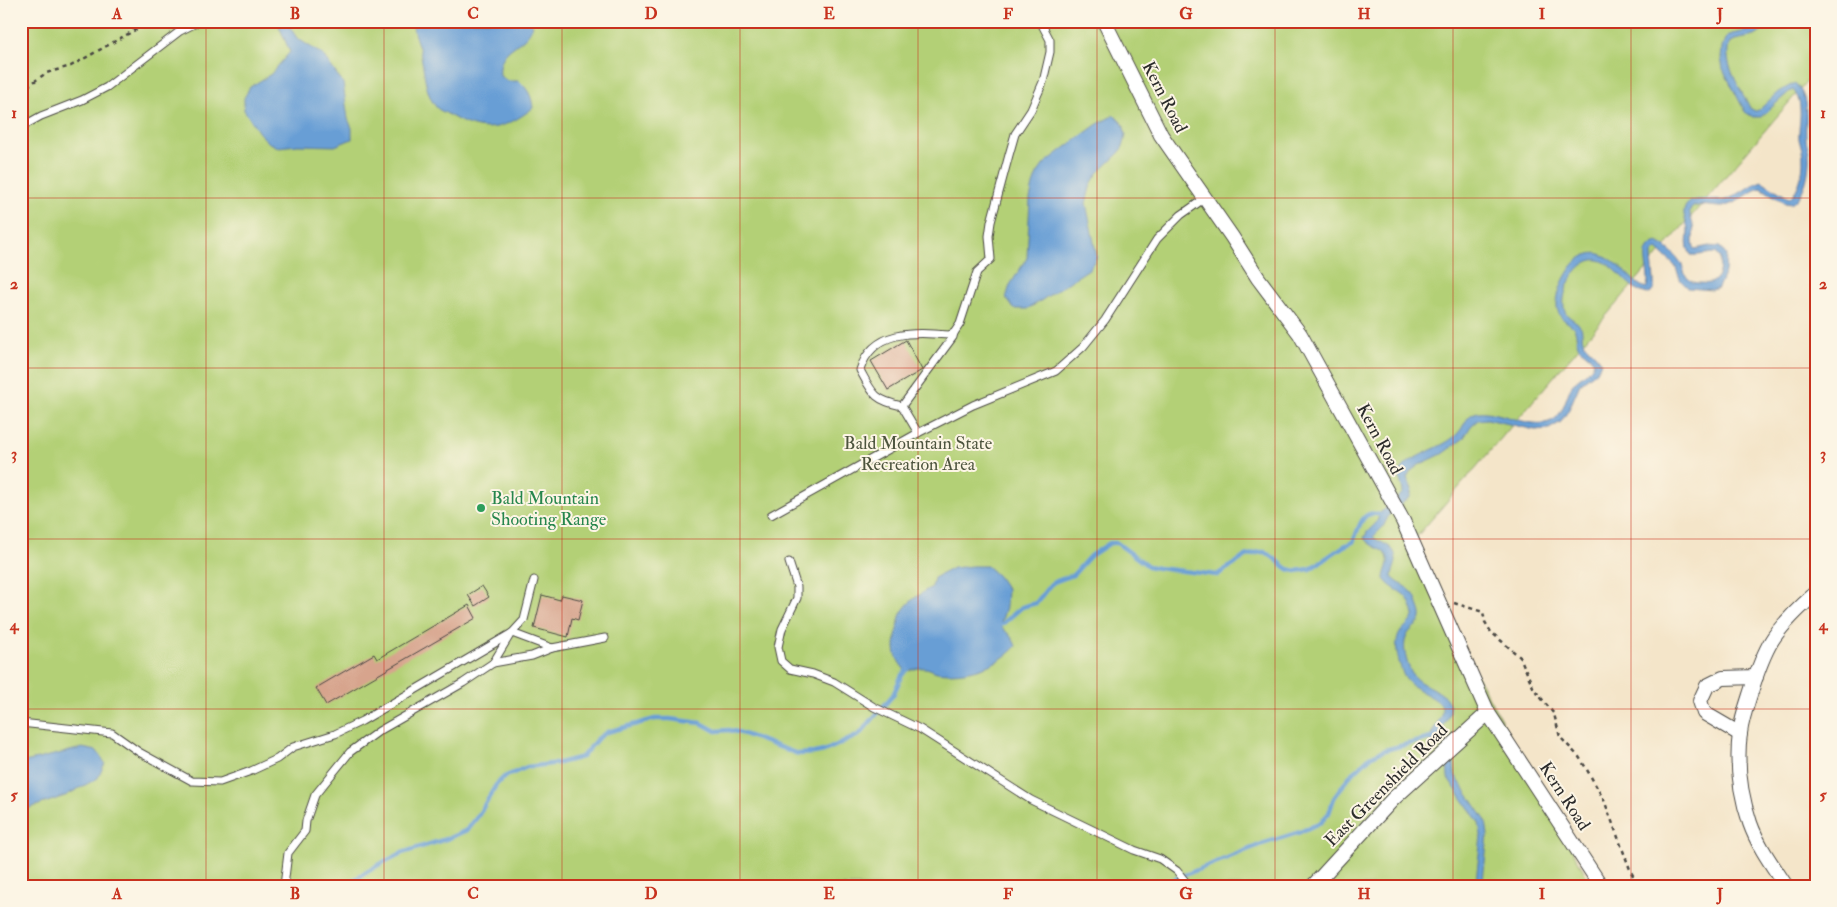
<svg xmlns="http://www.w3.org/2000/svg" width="1837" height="907" font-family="'IM FELL Double Pica',serif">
  <rect width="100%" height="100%" fill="#fcf5e5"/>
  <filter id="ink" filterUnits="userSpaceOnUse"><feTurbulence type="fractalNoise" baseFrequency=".02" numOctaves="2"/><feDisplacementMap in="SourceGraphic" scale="10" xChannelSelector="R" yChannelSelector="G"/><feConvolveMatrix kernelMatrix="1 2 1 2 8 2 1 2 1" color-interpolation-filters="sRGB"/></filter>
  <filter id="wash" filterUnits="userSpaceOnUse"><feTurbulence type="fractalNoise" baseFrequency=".0096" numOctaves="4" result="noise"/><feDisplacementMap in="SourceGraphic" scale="20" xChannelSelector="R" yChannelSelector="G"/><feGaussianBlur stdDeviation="1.12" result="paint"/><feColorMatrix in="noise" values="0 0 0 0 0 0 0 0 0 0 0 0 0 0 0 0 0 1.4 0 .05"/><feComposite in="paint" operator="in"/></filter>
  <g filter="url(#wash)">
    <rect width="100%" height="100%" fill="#f4e5c9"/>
    <!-- green -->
    <polygon fill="#b3d076" stroke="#6f7e50" points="21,21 1816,21 1816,71 1407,548 1592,886 21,886"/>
    <!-- water -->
    <g fill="#679ed5" stroke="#496480">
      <path d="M422,21H529L533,25C525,49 497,45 500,76L508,81H519C528,89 532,96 533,108C503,131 482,135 449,115C445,112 439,111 436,107C424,92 425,70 420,52C418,42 414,37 413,26Z"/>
      <path d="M1767,21H1778L1755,36L1735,40L1730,43C1721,62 1742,90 1750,108L1755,111L1759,110L1778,92L1795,83C1810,98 1805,117 1806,137C1806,142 1808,147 1809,152C1810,170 1806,195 1791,204L1785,203L1761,188C1751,190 1743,200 1731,204C1728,205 1726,206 1723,207C1716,208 1693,201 1690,211C1689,215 1693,222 1693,226C1695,234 1691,242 1695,249L1709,246L1720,247L1726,255L1725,272L1718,288L1712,290L1688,288L1681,281L1675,266L1657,249L1652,254C1652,267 1655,278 1654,290L1648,294C1629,291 1620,269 1602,261C1580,252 1558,293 1565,311C1567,318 1577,320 1581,327C1583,331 1581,337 1584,342C1587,348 1596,353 1601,362L1598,370L1580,384L1569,409L1561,422L1549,429L1535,430L1487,419L1478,420L1471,426L1463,439L1442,454L1419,465L1411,471L1407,478L1412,489L1410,497L1390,513L1383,527L1373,537C1381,544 1396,545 1396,560C1396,566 1392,571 1392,577C1398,584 1407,586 1413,593C1416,596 1417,602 1419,607C1427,626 1411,624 1406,638C1402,648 1407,663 1411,672C1418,688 1446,687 1450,707C1452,720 1435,730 1440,742L1436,746L1430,740C1431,729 1443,719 1442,708C1440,696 1410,692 1403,674C1399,663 1394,648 1398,637C1402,625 1418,622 1412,608C1411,605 1409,601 1407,598C1401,590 1392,590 1384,579C1384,572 1389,565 1388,559C1387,549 1370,548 1364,538L1367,532L1376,523L1381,512L1403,493C1403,485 1397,479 1401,471C1410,454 1444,449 1458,433C1465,426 1466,414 1478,412C1500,409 1537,434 1556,418C1564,410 1566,397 1571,387C1576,377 1591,373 1594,362C1590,355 1582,352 1578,346C1576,341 1577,335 1575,330C1572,323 1563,322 1559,314C1552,300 1564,276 1573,265C1580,257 1590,251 1600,254C1620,260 1632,284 1646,288C1654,273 1634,250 1657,242C1666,246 1676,255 1681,263C1684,269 1684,276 1690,280C1693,283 1697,283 1701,283C1719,286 1720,273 1720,258L1716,253C1707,253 1700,256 1691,255C1685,244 1688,241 1688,229C1687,224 1683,216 1684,211C1687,193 1714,202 1725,200C1739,196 1748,185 1762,181L1787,197L1789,198C1801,190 1805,164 1802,151C1801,147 1800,143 1799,139C1798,123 1805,104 1793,90L1789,92L1761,117H1753L1745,112L1723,69L1721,58L1722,47L1725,39L1732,34L1753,30Z"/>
      <polygon points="287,23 297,38 323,55 343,83 348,119 352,128 352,139 335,146 298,145 278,147 269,143 259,133 244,110 244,98 250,87 271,74 290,52 279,26"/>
      <polygon points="1114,115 1123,124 1126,135 1124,144 1120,152 1098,173 1091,184 1086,203 1097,257 1089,269 1039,302 1027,309 1014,309 1006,298 1010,285 1027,258 1030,199 1033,185 1037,174 1044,164 1062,150 1096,125"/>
      <path d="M972,566H987L998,576L1007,589L1006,607L1000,626L1012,637L1016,646C998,667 964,676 937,672C933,671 929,668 925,668C919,667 912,670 906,671C892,656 894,646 898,627C899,622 899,617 902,612C909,601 920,593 932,587L934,578L953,568Z"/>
      <polygon points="82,748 97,751 105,763 98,778 65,796 21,811 21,763"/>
      <polygon points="1451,759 1454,763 1455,775 1486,821 1488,835 1483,880 1486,886 1477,886 1476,881 1481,835 1479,823 1448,778 1447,763"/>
    </g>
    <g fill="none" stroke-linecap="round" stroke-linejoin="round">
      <!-- stream -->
      <g stroke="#679ed5" stroke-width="4.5">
        <path d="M994,627L1000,626L1022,607L1036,603L1050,585L1054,582L1073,575L1090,556L1110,543H1117L1148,566L1158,568L1217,575L1246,556L1260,552H1266L1288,569L1296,571L1310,569L1344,546L1353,542C1359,529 1361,508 1380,515"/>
        <polyline points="344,886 380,864 402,853 449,838 467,830 478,816 496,785 504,777 527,767 559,763 582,757 597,739 607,732 655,719 670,719 701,723 716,731 729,730 741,733 798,754 814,753 824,751 859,735 893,695 902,675 909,668"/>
        <polyline points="1157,886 1262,844 1300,832 1321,822 1329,813 1334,798 1349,777 1370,757 1385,750 1431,738"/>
      </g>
    </g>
    <g id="blocks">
      <!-- building -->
      <g fill="#d7a48d">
        <polygon points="906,340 922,370 888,390 871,361"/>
        <polygon points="482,586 489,597 475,606 468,595"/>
        <polygon points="542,595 560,600 562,595 583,600 578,620 572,618 568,637 534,628"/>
        <polygon points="469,605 476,618 326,705 316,688 374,654 377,659"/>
      </g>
    </g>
  </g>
  <g filter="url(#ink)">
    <use href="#blocks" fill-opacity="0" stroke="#494743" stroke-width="1"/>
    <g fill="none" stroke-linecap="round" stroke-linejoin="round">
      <defs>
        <g id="service">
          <polyline points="21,127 41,116 82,100 107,87 180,31 200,21"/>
          <polyline points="954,333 960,324 977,272 991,259 989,236 991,222 1009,155 1015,134 1031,110 1043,82 1050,52 1050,40 1040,21"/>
          <path d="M902,406C874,400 873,394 860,370C873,329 914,332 949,335L954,333L953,337L902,406L918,433"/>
          <polyline points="771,515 918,433 973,405 1056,371 1083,347 1105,320 1157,239 1181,215 1205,198"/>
          <polyline points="789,562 797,587 797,598 782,629 778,647 781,661 790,669 813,674 834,682 874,707 920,729 1031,800 1134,850 1160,859 1177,871 1189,886"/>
          <polyline points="512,633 552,648 605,638"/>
          <polyline points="493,663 532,656 552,648"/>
          <polyline points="21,723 112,733 139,752 192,781 220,782 251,771 277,759 293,747 335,734 362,721 512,633 524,620 534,580"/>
          <polyline points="284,886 288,853 305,831 306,821 315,795 350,752 379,731 463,683 493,663 510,635"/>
        </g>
        <g id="minor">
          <polyline points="1104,21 1161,135 1232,237 1258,278 1300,334 1403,521 1488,713 1601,886"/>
          <polyline points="1740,734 1704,713 1700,701 1707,686 1723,678 1756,677"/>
          <polyline points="1313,886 1393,799 1488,713"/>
          <path d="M1786,886C1773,866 1758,846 1750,823C1741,796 1736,763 1740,733C1742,716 1749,699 1754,682C1759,667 1765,650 1774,637C1786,620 1800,607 1816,593"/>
        </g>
      </defs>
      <!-- service casing -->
      <use href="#service" stroke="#494743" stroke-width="9"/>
      <!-- minor casing -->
      <use href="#minor" stroke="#494743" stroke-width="16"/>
      <!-- path -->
      <g stroke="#494743" stroke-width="2.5" stroke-dasharray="4 4" stroke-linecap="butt">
        <polyline points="21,91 46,73 71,66 151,21"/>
        <polyline points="1454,603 1483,612 1485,622 1491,632 1520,657 1534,689 1554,714 1560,737 1579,757 1586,768 1604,800 1631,872 1639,886"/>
      </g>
      <!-- service -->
      <use href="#service" stroke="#fff" stroke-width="7"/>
      <!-- minor -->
      <use href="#minor" stroke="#fff" stroke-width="14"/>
    </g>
  </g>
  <!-- grid -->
  <path fill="none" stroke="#c8321e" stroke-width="1" stroke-opacity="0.55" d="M206,21V886M384,21V886M562,21V886M740,21V886M918,21V886M1097,21V886M1275,21V886M1453,21V886M1631,21V886M21,198H1816M21,368H1816M21,539H1816M21,709H1816"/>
  <!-- markers -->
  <circle fill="#2e9e5b" stroke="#fcf5e5" stroke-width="2" cx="481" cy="508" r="5"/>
  <g text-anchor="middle" stroke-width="4" stroke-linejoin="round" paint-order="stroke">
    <!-- street labels -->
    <g font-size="18" fill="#2b2b2b" stroke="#fcf5e5">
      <text transform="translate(1165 97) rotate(63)" y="6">Kern Road</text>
      <text transform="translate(1380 439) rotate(62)" y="6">Kern Road</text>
      <text transform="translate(1386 785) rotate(-45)" y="6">East Greenshield Road</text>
      <text transform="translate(1565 796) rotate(57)" y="6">Kern Road</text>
    </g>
    <!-- park labels -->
    <g font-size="18" fill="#4d543e" stroke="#fcf5e5">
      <text x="918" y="449">Bald Mountain State<tspan x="918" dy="21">Recreation Area</tspan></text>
    </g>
    <!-- leisure labels -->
    <g font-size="18" fill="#27864d" stroke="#fcf5e5" text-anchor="start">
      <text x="491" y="504">Bald Mountain<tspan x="491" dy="21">Shooting Range</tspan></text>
    </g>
  </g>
  <!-- margin -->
  <rect width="1837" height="907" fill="none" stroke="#fcf5e5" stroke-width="55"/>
  <rect x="28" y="28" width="1782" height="852" fill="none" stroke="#c8321e" stroke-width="2"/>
  <g font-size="16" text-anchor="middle" font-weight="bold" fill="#c8321e">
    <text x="117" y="19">A</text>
    <text x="295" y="19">B</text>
    <text x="473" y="19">C</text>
    <text x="651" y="19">D</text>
    <text x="829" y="19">E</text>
    <text x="1008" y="19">F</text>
    <text x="1186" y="19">G</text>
    <text x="1364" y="19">H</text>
    <text x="1542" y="19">I</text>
    <text x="1720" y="19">J</text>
    <text x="14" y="118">1</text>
    <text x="1823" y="118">1</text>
    <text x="14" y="289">2</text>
    <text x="1823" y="289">2</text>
    <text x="14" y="459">3</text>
    <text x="1823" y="459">3</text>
    <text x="14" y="630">4</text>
    <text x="1823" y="630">4</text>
    <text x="14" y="800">5</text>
    <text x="1823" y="800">5</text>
    <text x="117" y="899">A</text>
    <text x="295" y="899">B</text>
    <text x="473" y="899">C</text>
    <text x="651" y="899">D</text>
    <text x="829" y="899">E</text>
    <text x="1008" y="899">F</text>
    <text x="1186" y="899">G</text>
    <text x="1364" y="899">H</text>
    <text x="1542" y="899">I</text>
    <text x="1720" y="899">J</text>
  </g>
</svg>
